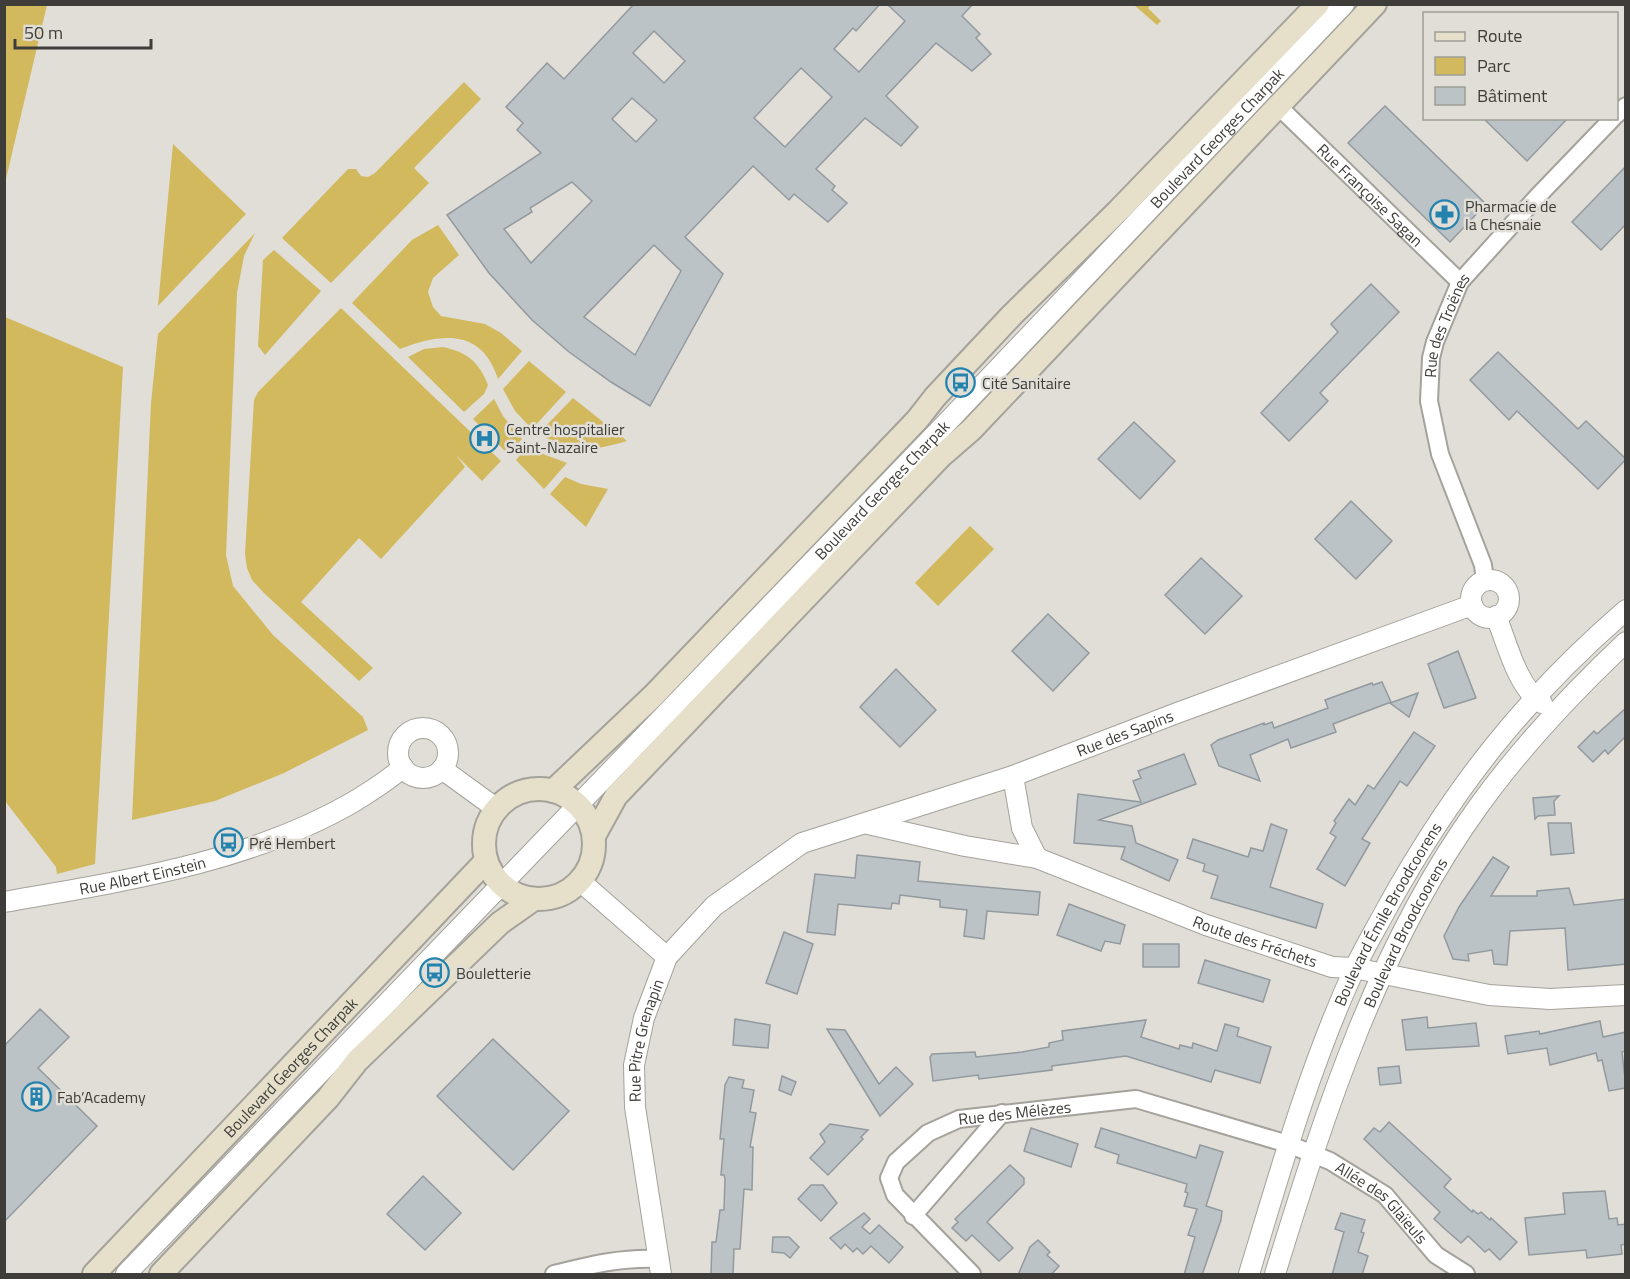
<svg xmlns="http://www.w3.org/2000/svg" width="1630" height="1279" font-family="'Titillium Web',sans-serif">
  <rect width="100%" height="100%" fill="#e0ded6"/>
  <!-- green -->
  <g fill="#d2b95e">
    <polygon points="4,5 47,5 5,183 4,183"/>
    <polygon points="1134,5 1151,5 1148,8 1161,21 1157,25"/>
    <polygon points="464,82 481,99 414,168 429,183 331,283 282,238 348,169 356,169 361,176 368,177 375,173"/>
    <polygon points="173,144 246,214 158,306"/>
    <path d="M438,225L459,255L433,278L428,292L433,307L441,316L485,324L501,333L522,351L498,379C482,328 441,333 400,349L352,303L412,240Z"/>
    <polygon points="255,233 244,256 237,293 226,555 233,586 273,635 363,717 368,730 284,773 215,801 132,820 151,403 158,334"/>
    <polygon points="274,250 321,291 265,355 258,346 263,260"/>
    <polygon points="341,308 501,461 482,481 456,455 465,467 381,559 359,538 301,602 373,668 359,681 264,593 252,580 247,568 245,554 254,400 258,392"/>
    <polygon points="5,317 123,367 95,864 57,874 56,867 5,801"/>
    <path d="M443,347C467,352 479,362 488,385L484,394L464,412L408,357L424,349Z"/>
    <polygon points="529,361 566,392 532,429 515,411 503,389"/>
    <path d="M573,398L627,441C592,451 571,455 539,433Z"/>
    <polygon points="494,399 503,416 522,439 508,454 473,419"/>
    <polygon points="530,444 543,454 567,463 544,489 516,460"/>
    <polygon points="565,477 581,484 608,489 586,527 550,494"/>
    <polygon points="970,526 994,549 938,606 915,583"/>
  </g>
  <!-- building -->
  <g fill="#bbc3c7" stroke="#939a9f" stroke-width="1.5" fill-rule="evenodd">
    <path d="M634,4H880L856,31L853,28L834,49L859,72L905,21L887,4H973L962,16L980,34L976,38L991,54L972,71L936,43L886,96L918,127L901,146L865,118L816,169L835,186L832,190L847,203L828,222L794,194L789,200L753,166L685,237L723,274L650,406L611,382L569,352L532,320L489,273L447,215L541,153L517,130L523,123L506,107L547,63L564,79ZM654,31L685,61L664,83L633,53ZM801,68L832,97L785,147L754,118ZM632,98L657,120L636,142L612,119ZM572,182L592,201L531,263L504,229L532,212L530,208ZM654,245L681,271L635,355L584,317Z"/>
    <polygon points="1385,106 1486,204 1450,242 1348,143"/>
    <polygon points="1483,118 1568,118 1527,161"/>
    <polygon points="1626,166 1626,224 1601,250 1572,222"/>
    <polygon points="1371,284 1399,312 1320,393 1328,401 1289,441 1261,413 1338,332 1331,324"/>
    <polygon points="1498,352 1578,429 1586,421 1626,459 1598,489 1517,411 1509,420 1470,380"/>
    <polygon points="1134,422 1175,461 1140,499 1098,459"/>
    <polygon points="1351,501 1392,541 1356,579 1315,539"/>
    <polygon points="1201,558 1242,596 1205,634 1165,595"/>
    <polygon points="1048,614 1089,653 1053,691 1012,651"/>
    <polygon points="1458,651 1476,698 1444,708 1428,664"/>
    <polygon points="896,669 936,710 900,747 860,707"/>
    <polygon points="1382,682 1391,702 1333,724 1336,732 1291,748 1288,739 1250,755 1260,781 1219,766 1211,745 1218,740 1264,723 1264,725 1272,722 1274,728 1328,708 1325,700 1372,683 1373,685"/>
    <polygon points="1418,693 1409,717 1390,703"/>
    <polygon points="1626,708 1626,736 1608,754 1605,750 1593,762 1578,747 1594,731 1597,734"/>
    <polygon points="1414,732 1435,746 1407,786 1400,781 1362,839 1370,843 1345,886 1317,869 1336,837 1330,833 1336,823 1334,821 1349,799 1355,805 1368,785 1374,789"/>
    <polygon points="1184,754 1196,784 1099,820 1132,826 1136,843 1178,860 1169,881 1121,859 1125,847 1074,843 1078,794 1141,802 1133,781 1141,778 1138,771"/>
    <polygon points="1559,796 1554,801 1555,815 1538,816 1535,819 1533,798"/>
    <polygon points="1548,823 1571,823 1574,853 1551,855"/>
    <polygon points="1271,824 1287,830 1270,887 1323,904 1316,928 1211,898 1218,876 1203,871 1205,864 1187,858 1193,839 1248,857 1251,848 1263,851"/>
    <polygon points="857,855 920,862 918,881 1040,892 1038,915 987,911 984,939 964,936 967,910 940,907 940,900 900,895 899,904 892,903 891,909 838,904 835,935 807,932 815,874 855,878"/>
    <polygon points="1493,857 1509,867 1491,896 1537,896 1537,891 1569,888 1574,905 1626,899 1626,964 1568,970 1565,928 1510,931 1507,965 1494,964 1492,950 1468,954 1469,961 1453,959 1444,936 1459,907"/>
    <polygon points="1069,904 1125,925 1120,944 1105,941 1101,951 1057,935"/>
    <polygon points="784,932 813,944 797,994 766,983"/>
    <rect x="1143" y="944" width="36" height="23"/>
    <polygon points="1205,960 1270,980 1263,1002 1198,983"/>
    <polygon points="40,1009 69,1037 38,1068 97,1126 4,1222 4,1046"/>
    <polygon points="1427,1017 1428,1028 1476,1023 1479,1046 1406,1050 1402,1020"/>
    <polygon points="735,1019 770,1025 768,1048 733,1045"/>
    <polygon points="1146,1020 1141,1037 1179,1049 1180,1045 1192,1048 1193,1043 1217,1051 1225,1024 1239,1028 1237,1036 1271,1047 1260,1083 1215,1070 1211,1082 1126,1056 1052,1066 1052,1070 979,1079 978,1075 933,1081 930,1057 932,1054 975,1052 976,1057 1022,1052 1049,1047 1049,1043 1063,1040 1062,1031"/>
    <polygon points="1600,1021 1603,1037 1626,1032 1626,1051 1622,1052 1626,1088 1609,1091 1602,1060 1598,1061 1596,1053 1550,1065 1547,1048 1508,1054 1505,1036 1539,1031 1540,1034"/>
    <polygon points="827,1029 845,1030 879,1084 896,1067 913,1084 880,1116"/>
    <polygon points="493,1039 569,1111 513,1170 437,1096"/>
    <polygon points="1399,1066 1401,1083 1380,1085 1378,1068"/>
    <polygon points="782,1076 796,1082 791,1095 779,1090"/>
    <polygon points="729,1077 744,1080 742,1088 754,1090 750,1112 756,1113 750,1147 753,1147 752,1190 744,1189 740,1249 734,1249 733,1275 711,1275 712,1242 716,1242 720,1210 724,1210 725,1179 724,1175 721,1175 724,1139 720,1139 725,1085"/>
    <polygon points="1389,1122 1451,1179 1444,1187 1472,1212 1473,1210 1478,1214 1481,1212 1490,1220 1491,1218 1517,1242 1500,1260 1489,1249 1485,1252 1468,1236 1461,1243 1446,1230 1434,1219 1440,1212 1364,1139 1374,1128 1380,1132"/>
    <polygon points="830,1124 868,1130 861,1137 863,1139 828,1175 810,1158 825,1142 820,1134"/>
    <polygon points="1031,1128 1078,1144 1071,1167 1024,1151"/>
    <polygon points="1101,1128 1196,1158 1200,1145 1223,1152 1206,1206 1222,1211 1221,1220 1202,1275 1184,1275 1195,1237 1188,1235 1197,1209 1184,1206 1188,1193 1185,1192 1187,1184 1117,1163 1119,1155 1095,1147"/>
    <polygon points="1010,1165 1024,1178 1024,1184 987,1222 1013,1248 999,1261 972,1235 966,1241 952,1228 958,1222 955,1219"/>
    <polygon points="423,1176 461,1213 425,1250 387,1214"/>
    <polygon points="811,1185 823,1185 837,1203 821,1221 798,1199"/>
    <polygon points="1605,1191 1609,1219 1617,1218 1618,1225 1626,1224 1626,1244 1621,1245 1622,1254 1587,1258 1586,1250 1529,1255 1525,1218 1565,1214 1563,1193"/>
    <polygon points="864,1213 870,1219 862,1227 870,1234 879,1225 903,1247 889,1263 871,1246 863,1254 857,1248 853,1252 845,1244 841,1249 830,1238"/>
    <polygon points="1341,1213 1365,1220 1361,1232 1364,1233 1358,1252 1368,1256 1362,1275 1332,1275 1344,1232 1335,1229"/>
    <polygon points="773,1237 789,1237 799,1247 790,1258 784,1253 772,1252"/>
    <polygon points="1038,1240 1050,1252 1047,1255 1059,1266 1051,1275 1018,1275 1030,1247"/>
  </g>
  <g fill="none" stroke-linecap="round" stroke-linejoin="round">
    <defs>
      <g id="minor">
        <path id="s1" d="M1278,106L1460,282"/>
        <polyline points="1616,115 1626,106"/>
        <path id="s2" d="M1485,581L1483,565L1440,454L1429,401L1431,358L1435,342L1460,282L1537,197L1613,118"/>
        <polyline points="913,1216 1002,1113"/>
        <path d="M554,1274C590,1265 622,1257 660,1259"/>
        <path id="s3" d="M972,1274L895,1195L889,1178L896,1162L928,1133L959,1119L1136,1099L1288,1144L1330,1161L1385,1195L1436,1255L1466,1274"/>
      </g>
      <g id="tertiary">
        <circle cx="1490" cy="599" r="19"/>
        <path d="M1496,616C1507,643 1517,687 1542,703"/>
        <circle cx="423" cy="753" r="25"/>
        <polyline points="442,769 497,809"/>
        <polyline points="1013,776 1022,828 1037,858"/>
        <path id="s4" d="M868,824L965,846L1037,858L1206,925L1332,967L1354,968L1489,995L1550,999L1626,995"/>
        <polyline points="580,881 667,957"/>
        <path id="s5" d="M4,902C123,881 249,863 355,801C372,790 388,781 403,767"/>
        <path id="s6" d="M126,1274L954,415L1344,4"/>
        <path id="s7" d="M661,1274L635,1107L634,1065L644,1018L667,957L714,906L802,843L1013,776L1177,713L1472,605"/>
        <path id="s8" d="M1249,1274C1280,1172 1309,1068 1354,970C1364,948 1377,927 1388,906C1453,789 1524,698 1626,610"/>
        <path id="s9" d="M1275,1274C1325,1112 1377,947 1478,807C1521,747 1572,693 1626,642"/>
      </g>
      <g id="secondary">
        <circle cx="539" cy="844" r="55"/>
        <polyline points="553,791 653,696 917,420 935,397 1012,315 1119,210 1318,4"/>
        <polyline points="594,836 616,796 941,456 971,430 1375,4"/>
        <path id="s10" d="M94,1274L486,861"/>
        <polyline points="161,1274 328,1098 357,1061 500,923 534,899"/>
      </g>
    </defs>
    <!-- minor casing -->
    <use href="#minor" stroke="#a4a29b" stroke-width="20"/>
    <!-- tertiary casing -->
    <use href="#tertiary" stroke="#a4a29b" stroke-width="22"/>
    <!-- secondary casing -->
    <use href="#secondary" stroke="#a4a29b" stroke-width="26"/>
    <!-- minor -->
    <use href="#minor" stroke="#fff" stroke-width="16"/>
    <!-- tertiary -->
    <use href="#tertiary" stroke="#fff" stroke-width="20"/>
    <!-- secondary -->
    <use href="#secondary" stroke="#e6e0cb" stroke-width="22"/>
  </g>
  <!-- icons -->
  <defs>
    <symbol id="pharmacy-ring" viewBox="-11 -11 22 22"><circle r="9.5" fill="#e0ded6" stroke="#2383ae" stroke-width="1.5"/><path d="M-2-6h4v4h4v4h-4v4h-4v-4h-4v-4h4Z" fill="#2383ae"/></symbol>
    <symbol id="bus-ring" viewBox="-11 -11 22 22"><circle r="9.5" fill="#e0ded6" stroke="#2383ae" stroke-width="1.5"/><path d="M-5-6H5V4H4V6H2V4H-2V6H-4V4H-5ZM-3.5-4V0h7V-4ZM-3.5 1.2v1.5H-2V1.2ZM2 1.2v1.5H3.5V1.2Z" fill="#2383ae"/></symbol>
    <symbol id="hospital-ring" viewBox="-11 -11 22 22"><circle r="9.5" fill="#e0ded6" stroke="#2383ae" stroke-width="1.5"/><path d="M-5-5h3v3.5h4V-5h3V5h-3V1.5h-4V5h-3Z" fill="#2383ae"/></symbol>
    <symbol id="building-ring" viewBox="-11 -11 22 22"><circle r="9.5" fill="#e0ded6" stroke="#2383ae" stroke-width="1.5"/><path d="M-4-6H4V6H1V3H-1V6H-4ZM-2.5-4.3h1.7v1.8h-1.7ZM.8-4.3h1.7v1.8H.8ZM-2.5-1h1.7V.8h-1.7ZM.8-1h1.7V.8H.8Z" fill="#2383ae"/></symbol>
  </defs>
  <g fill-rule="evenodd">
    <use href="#pharmacy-ring" x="1428" y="198" width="33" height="33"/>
    <use href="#bus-ring" x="944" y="366" width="33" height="33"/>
    <use href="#hospital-ring" x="468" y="422" width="33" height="33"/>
    <use href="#bus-ring" x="212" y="826" width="33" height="33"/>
    <use href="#bus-ring" x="418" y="956" width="33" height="33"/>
    <use href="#building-ring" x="20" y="1080" width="33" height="33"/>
  </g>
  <g text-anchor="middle" stroke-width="5" stroke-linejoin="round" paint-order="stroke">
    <!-- street labels -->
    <g font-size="16" fill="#3e3d39" stroke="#e0ded6">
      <text dy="6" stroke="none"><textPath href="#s6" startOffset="1575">Boulevard Georges Charpak</textPath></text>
      <text dy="6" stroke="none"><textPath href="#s1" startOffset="128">Rue Françoise Sagan</textPath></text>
      <text dy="6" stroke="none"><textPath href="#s2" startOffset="268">Rue des Troënes</textPath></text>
      <text dy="6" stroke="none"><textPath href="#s6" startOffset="1089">Boulevard Georges Charpak</textPath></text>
      <text dy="6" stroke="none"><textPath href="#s7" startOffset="843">Rue des Sapins</textPath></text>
      <text dy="6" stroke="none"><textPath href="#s5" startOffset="141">Rue Albert Einstein</textPath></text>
      <text dy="6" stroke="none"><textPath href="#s8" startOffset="387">Boulevard Émile Broodcoorens</textPath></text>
      <text dy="6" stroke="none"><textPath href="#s9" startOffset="366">Boulevard Broodcoorens</textPath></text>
      <text dy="6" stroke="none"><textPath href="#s4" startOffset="406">Route des Fréchets</textPath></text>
      <text dy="6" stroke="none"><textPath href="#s7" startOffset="237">Rue Pitre Grenapin</textPath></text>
      <text dy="6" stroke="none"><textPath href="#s10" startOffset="285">Boulevard Georges Charpak</textPath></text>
      <text dy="6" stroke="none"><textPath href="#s3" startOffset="279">Rue des Mélèzes</textPath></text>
      <text dy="6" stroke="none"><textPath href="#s3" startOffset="672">Allée des Glaïeuls</textPath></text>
    </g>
    <!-- poi labels -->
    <g font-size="16" fill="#3e3d39" stroke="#e0ded6" text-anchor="start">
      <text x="1465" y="212">Pharmacie de<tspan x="1465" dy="18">la Chesnaie</tspan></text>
      <text x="982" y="389">Cité Sanitaire</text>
      <text x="506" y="435">Centre hospitalier<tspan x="506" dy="18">Saint-Nazaire</tspan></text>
      <text x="249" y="849">Pré Hembert</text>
      <text x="456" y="979">Bouletterie</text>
      <text x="57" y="1103">Fab’Academy</text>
    </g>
  </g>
  <!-- border -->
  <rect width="1630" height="1279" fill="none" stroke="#3e3d39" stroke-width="12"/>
  <!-- legend -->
  <rect x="1423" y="12" width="195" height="108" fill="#e0ded6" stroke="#9f9e97" stroke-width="1.5"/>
  <rect x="1435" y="32" width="30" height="9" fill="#e6e0cb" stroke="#9f9e97" stroke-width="1.5"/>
  <text x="1477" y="42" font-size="18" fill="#3e3d39">Route</text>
  <rect x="1435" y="57" width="30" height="18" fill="#d2b95e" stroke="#9f9e97" stroke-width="1.5"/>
  <text x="1477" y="72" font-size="18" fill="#3e3d39">Parc</text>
  <rect x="1435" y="87" width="30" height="18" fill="#bbc3c7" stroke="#9f9e97" stroke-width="1.5"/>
  <text x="1477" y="102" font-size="18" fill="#3e3d39">Bâtiment</text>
  <!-- scale -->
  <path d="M15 39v9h136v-9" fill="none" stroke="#3e3d39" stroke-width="3"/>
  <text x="24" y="39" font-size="18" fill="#3e3d39" stroke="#e0ded6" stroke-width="4.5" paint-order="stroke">50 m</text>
</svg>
